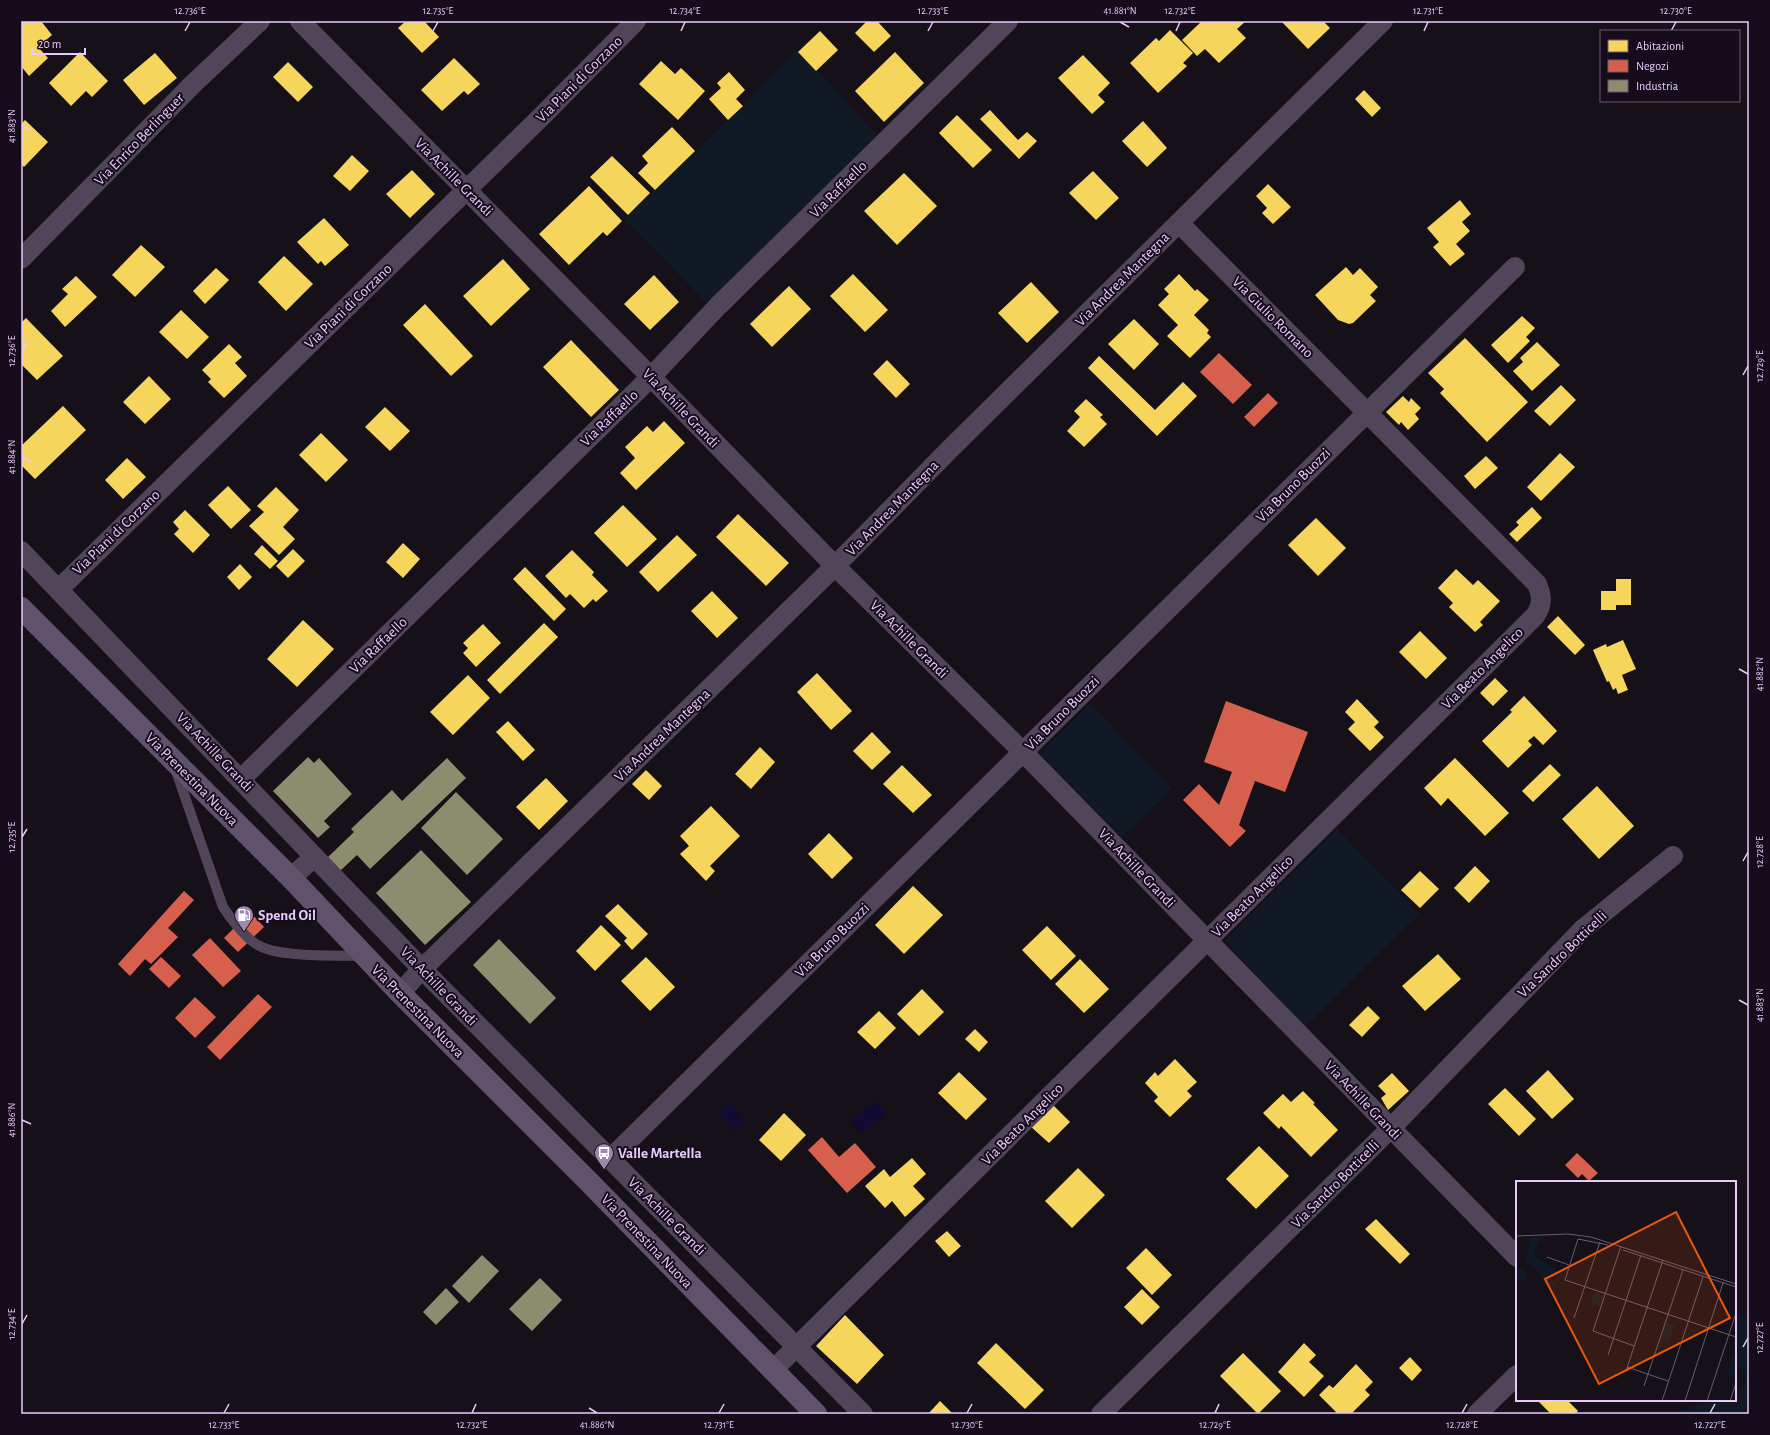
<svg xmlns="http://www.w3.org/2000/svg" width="1770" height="1435" font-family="'Alegreya Sans',sans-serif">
  <rect width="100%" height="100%" fill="#161018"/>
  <!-- green -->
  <g fill="#111a24">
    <polygon points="797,49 877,135 707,303 624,219 743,106"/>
    <polygon points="1090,704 1172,788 1122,837 1040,753"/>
    <polygon points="1337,829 1419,914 1305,1027 1225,941"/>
    <polygon points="1735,1315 1749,1320 1749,1414 1667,1414 1721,1400 1735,1400 1735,1392 1745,1385 1745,1371 1735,1364"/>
  </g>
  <!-- water -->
  <g fill="#110b34">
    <polygon points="876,1101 886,1114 861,1133 851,1120"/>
    <polygon points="729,1103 745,1121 735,1131 718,1112"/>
  </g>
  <!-- homes -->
  <g fill="#f6d55c">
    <polygon points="21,21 41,21 52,35 38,47 48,58 29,76 21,66"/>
    <polygon points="406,21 424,21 439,37 422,53 398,28"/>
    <polygon points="867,21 877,21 891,36 874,52 855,33"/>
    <polygon points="1202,21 1246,21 1237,29 1246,38 1219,63 1205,49 1197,56 1182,40"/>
    <polygon points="1281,21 1323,21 1330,28 1308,49"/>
    <polygon points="1170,30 1193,53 1183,63 1187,66 1158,93 1130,63 1156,38 1159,41"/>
    <polygon points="820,31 838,50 816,71 798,52"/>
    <polygon points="80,52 108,81 92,97 86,91 71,106 49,83"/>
    <polygon points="895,52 924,83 884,122 855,91"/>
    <polygon points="155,53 177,78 144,105 123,80"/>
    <polygon points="1083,55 1110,83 1098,95 1105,102 1092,114 1058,78"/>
    <polygon points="454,58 480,84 468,95 464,91 442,111 421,90"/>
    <polygon points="661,61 675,74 681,68 705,91 678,120 639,84"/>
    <polygon points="288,62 313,87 298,102 273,77"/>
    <polygon points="729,72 745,90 736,99 743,106 728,120 709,99 721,88 717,83"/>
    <polygon points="1364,90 1381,108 1372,117 1355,99"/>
    <polygon points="990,110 1018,140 1027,132 1037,141 1019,159 980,119"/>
    <polygon points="957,115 992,150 973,168 939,133"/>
    <polygon points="25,120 48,142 24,167 21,164 21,124"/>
    <polygon points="1143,121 1167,148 1147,167 1122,141"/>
    <polygon points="672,127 695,151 655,190 638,173 648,163 642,156"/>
    <polygon points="352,155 369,171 350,191 333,176"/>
    <polygon points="612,156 650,193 628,215 590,177"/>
    <polygon points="412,170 435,194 410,218 386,194"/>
    <polygon points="1093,171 1119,198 1096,220 1069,193"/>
    <polygon points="904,173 937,206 897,245 864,211"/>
    <polygon points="1268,184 1291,207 1273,224 1262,213 1267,208 1256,196"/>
    <polygon points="589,186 622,221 607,236 603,232 569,265 539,234"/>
    <polygon points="1460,200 1471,214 1462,222 1470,231 1456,244 1465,254 1450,266 1433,247 1439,242 1427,228"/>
    <polygon points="324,218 349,245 325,266 321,261 318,264 297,242"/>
    <polygon points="141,245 165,267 135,297 112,275"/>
    <polygon points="284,256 313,284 286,311 258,282"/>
    <polygon points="503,259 530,289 491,326 463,296"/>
    <polygon points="1346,267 1353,275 1360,268 1378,287 1370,295 1376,301 1353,323 1349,324 1338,320 1315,295"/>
    <polygon points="216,268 229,280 205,304 193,291"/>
    <polygon points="853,274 888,310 865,332 830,296"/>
    <polygon points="1179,274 1195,291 1197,289 1209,300 1194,315 1209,330 1207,333 1211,337 1190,358 1167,336 1178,325 1158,305 1169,294 1164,289"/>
    <polygon points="654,275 679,302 650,330 624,304"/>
    <polygon points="76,276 97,297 65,327 51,311 68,294 62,289"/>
    <polygon points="1031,282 1059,312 1027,343 998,313"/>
    <polygon points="789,286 811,309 772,347 750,324"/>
    <polygon points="425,304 473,356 451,376 403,325"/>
    <polygon points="181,310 209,337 187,359 159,332"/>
    <polygon points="1522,316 1535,328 1526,337 1530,341 1508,363 1491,345"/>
    <polygon points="26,318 63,356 37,380 21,364 21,323"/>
    <polygon points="1134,319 1159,344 1134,370 1108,344"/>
    <polygon points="1465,338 1528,402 1487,442 1440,393 1444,389 1428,373"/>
    <polygon points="571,340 619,390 591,417 543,367"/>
    <polygon points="1537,342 1560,365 1532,391 1513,371 1523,362 1520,358"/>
    <polygon points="229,344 242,357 235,363 247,376 224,398 208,382 211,379 202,370"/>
    <polygon points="1099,356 1155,410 1183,382 1197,396 1157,436 1088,368"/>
    <polygon points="887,360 910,384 896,398 873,374"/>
    <polygon points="149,376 171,399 145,424 123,402"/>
    <polygon points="1561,385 1576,400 1550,426 1534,411"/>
    <polygon points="1403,396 1409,402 1411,398 1421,408 1415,414 1419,419 1408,430 1401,422 1399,425 1386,412"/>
    <polygon points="1086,399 1103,415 1100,417 1107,424 1084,447 1067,431 1080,417 1074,411"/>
    <polygon points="63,406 86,430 35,479 21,465 21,446"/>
    <polygon points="385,407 410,431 390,451 365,427"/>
    <polygon points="664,421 685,443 636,490 620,473 635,458 625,447 647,426 653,432"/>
    <polygon points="321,433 348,460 326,482 299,455"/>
    <polygon points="1560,453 1575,467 1541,501 1527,487"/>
    <polygon points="1486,456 1498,468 1475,489 1464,476"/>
    <polygon points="127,458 146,477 123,499 105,480"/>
    <polygon points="228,486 251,510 231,529 208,505"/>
    <polygon points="276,487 299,510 283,527 295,539 279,555 249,526 264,512 257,506"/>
    <polygon points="623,505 657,539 627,567 594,533"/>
    <polygon points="1532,507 1542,518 1517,542 1509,534 1519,525 1516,522"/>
    <polygon points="185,510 210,535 193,553 174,534 179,529 173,522"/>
    <polygon points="738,514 789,563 766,586 716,537"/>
    <polygon points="1316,518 1346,548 1318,576 1288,545"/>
    <polygon points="677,535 697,555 658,592 639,572"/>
    <polygon points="403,543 420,559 403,578 386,562"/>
    <polygon points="262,545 278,561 270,569 254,554"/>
    <polygon points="293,549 305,561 288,578 276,566"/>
    <polygon points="572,550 594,572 592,575 608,591 596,602 593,599 584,608 570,594 566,598 545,576"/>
    <polygon points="240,564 252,577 239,590 227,577"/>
    <polygon points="525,567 566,609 554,621 513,579"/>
    <polygon points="1456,569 1473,585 1478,580 1500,601 1480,622 1483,625 1475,632 1449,607 1453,603 1438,588"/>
    <polygon points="1616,579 1631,579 1631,605 1616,605 1616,610 1601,610 1601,591 1616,591"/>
    <polygon points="712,591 738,618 717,638 691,611"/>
    <polygon points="1558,616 1585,645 1575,655 1547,627"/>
    <polygon points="303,620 334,649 297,687 267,659"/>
    <polygon points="544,623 558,637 500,694 487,680"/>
    <polygon points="483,624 501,643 476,667 463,653 468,648 463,643"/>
    <polygon points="1420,631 1447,658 1426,679 1399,652"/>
    <polygon points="1623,640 1636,669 1622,675 1628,690 1618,694 1616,688 1613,690 1609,681 1607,682 1593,650 1606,644 1607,647"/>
    <polygon points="817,673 852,711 831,730 797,692"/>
    <polygon points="468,675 490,698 453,735 430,712"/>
    <polygon points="1495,678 1508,691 1493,706 1480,693"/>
    <polygon points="1524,696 1557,731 1543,745 1534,736 1528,741 1532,745 1508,768 1482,741 1512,712 1510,710"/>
    <polygon points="1357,699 1379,722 1374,727 1384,737 1370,751 1348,729 1355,722 1345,712"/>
    <polygon points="508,721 535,750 523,761 496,732"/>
    <polygon points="872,732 891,752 872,770 853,751"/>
    <polygon points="760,747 775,762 751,789 735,774"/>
    <polygon points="1455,758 1509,813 1485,836 1448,798 1441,806 1424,788"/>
    <polygon points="1550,764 1561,775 1533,802 1522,791"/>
    <polygon points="902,765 932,795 913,813 883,784"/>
    <polygon points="646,770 662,786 649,800 632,784"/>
    <polygon points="546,778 568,801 539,830 516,807"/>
    <polygon points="1597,786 1634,826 1599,859 1562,819"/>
    <polygon points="711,806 740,836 710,866 715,871 706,881 680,854 689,846 680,836"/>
    <polygon points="829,833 853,858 832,879 808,854"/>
    <polygon points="1475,866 1490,881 1469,903 1454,888"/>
    <polygon points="1420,871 1439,889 1420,908 1401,890"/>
    <polygon points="913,886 943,915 904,954 875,925"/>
    <polygon points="618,904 648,934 632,950 624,941 627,938 605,916"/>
    <polygon points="601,925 621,945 595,971 576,951"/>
    <polygon points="1047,926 1076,956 1051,980 1022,950"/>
    <polygon points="1438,954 1461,979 1425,1011 1402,986"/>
    <polygon points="646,957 675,987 650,1011 621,981"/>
    <polygon points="1080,959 1109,989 1084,1013 1055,984"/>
    <polygon points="922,989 944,1012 919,1036 897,1014"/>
    <polygon points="1368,1006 1380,1018 1362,1037 1349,1025"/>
    <polygon points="879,1011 896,1028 875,1049 857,1032"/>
    <polygon points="975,1029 988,1042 979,1052 965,1039"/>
    <polygon points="1175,1059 1197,1082 1187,1091 1192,1096 1170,1117 1154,1101 1158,1097 1145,1083 1155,1072 1158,1076"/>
    <polygon points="1548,1070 1574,1099 1552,1119 1526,1091"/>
    <polygon points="959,1072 987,1099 966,1120 938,1093"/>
    <polygon points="1392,1073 1409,1091 1388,1110 1381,1098 1386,1094 1378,1086"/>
    <polygon points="1505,1088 1536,1119 1519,1136 1488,1104"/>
    <polygon points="1303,1091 1315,1103 1313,1104 1338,1130 1311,1157 1281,1126 1279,1129 1263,1113 1283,1094 1291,1102"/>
    <polygon points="1053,1105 1070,1122 1049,1143 1030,1126"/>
    <polygon points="784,1113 806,1135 781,1161 759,1140"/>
    <polygon points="1259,1146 1289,1176 1256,1209 1226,1179"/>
    <polygon points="912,1158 926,1174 913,1186 925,1199 905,1217 892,1201 885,1208 865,1186 884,1169 890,1177"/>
    <polygon points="1078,1168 1105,1195 1072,1228 1045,1201"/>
    <polygon points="1376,1219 1410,1254 1400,1264 1365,1229"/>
    <polygon points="947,1231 961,1246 949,1257 935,1241"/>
    <polygon points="1146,1248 1172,1275 1152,1295 1126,1268"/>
    <polygon points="1142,1289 1160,1307 1142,1325 1124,1307"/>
    <polygon points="845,1315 884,1355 857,1384 816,1346"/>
    <polygon points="996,1343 1044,1390 1025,1409 977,1363"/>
    <polygon points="1304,1343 1316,1355 1309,1362 1324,1376 1304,1397 1278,1372"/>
    <polygon points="1243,1353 1281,1391 1258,1414 1220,1376"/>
    <polygon points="1410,1357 1422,1370 1412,1381 1399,1368"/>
    <polygon points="1356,1364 1373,1382 1365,1390 1370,1395 1352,1413 1353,1414 1338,1414 1319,1395 1329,1385 1333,1388"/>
    <polygon points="1539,1400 1567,1400 1578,1411 1575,1414 1551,1414 1538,1401"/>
    <polygon points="940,1401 953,1414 928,1414"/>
  </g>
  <!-- shops -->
  <g fill="#d6604d">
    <polygon points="1219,353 1252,385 1233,404 1200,372"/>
    <polygon points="1268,393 1278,403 1254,427 1244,417"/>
    <polygon points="1226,701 1308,732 1285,792 1255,781 1239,825 1246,831 1230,847 1183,800 1199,784 1219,805 1232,772 1204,762"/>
    <polygon points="184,891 194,900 168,928 178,937 151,964 145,959 130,976 118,964"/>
    <polygon points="250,912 264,927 238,952 224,938"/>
    <polygon points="210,938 241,971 223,987 192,955"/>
    <polygon points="161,957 181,976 169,988 149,969"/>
    <polygon points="258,994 272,1007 220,1060 207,1047"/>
    <polygon points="195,997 216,1017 195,1038 175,1018"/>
    <polygon points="822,1137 839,1157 855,1143 876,1167 847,1193 808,1150"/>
    <polygon points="1577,1153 1598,1173 1589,1181 1582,1174 1578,1178 1565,1165"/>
  </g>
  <!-- industry -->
  <g fill="#8c8c6e">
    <polygon points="308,757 314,763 319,758 352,794 324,821 330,827 318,838 273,791"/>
    <polygon points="447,758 466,778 370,869 357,855 339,872 326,859 354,832 351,829 392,790 402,801"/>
    <polygon points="456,792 503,839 467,875 421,828"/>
    <polygon points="421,850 471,902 425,945 376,893"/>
    <polygon points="499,939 556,998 530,1024 473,965"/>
    <polygon points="482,1255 499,1271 469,1303 452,1286"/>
    <polygon points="540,1278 562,1300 532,1331 509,1309"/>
    <polygon points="446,1288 459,1302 436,1325 423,1312"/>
  </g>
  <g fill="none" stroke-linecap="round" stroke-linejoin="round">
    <!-- service -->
    <path stroke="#504559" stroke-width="10" d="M176,771L223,907C230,918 245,937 256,944C277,958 336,955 362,956"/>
    <!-- minor -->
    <g stroke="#504559" stroke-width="20">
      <polyline points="300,21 651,377 835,566 1023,752 1517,1257"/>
      <polyline points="21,259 193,84 260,21"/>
      <polyline points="21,551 422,969 863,1414"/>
      <polyline points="59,589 542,116 636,21"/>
      <polyline points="241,779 651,377 718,306 1008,21"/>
      <polyline points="291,878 314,857"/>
      <polyline points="400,993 422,969 835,566 950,449 1383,21"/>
      <polyline points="610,1159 1515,267"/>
      <path d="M773,1370L1535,616C1543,604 1542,596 1537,584L1179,223"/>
      <polyline points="1101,1414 1391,1128 1583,929 1673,856"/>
      <polyline points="1477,1414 1517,1375"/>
    </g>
    <!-- secondary -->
    <polyline stroke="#60516c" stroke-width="22" points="21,608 291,878 400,993 589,1182 816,1414"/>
  </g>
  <!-- ticks -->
  <path fill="none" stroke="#e8cbfc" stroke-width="1.5" d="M1120,22L1129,27M185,31L190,22M433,31L438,22M681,31L685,22M928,31L933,22M1176,31L1180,22M1424,31L1428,22M1671,31L1676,22M22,126L31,130M22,351L27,343M1743,375L1748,366M22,457L31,462M1739,669L1748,674M22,837L27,829M1743,861L1748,852M1739,1000L1748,1005M22,1120L31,1124M22,1324L27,1315M1743,1347L1748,1338M589,1408L597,1413M224,1413L229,1404M472,1413L476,1404M719,1413L724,1404M967,1413L972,1404M1215,1413L1219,1404M1462,1413L1467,1404M1710,1413L1715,1404"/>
  <!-- icons -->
  <defs>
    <symbol id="fuel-pin" viewBox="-11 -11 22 30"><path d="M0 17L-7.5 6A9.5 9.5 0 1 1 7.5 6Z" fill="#9e8aac" stroke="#170c1c"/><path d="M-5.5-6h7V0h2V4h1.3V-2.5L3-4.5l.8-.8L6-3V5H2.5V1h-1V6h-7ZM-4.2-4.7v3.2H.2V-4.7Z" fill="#fff"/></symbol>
    <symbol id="bus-pin" viewBox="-11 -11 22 30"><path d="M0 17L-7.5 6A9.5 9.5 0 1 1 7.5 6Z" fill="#9e8aac" stroke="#170c1c"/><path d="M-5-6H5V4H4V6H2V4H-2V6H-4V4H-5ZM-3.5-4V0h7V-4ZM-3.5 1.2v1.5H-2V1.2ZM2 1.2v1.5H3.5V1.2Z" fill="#fff"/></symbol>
  </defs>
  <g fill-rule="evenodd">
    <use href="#fuel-pin" x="233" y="904" width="22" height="30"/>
    <use href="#bus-pin" x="593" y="1142" width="22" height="30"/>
  </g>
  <g text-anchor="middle" stroke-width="4" stroke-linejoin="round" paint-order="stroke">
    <!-- street labels -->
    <g font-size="15" fill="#e8cbfc" stroke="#170c1c">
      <text transform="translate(579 79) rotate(-45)" y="5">Via Piani di Corzano</text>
      <text transform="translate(139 139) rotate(-46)" y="5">Via Enrico Berlinguer</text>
      <text transform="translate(454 177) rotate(45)" y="5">Via Achille Grandi</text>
      <text transform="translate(838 189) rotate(-45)" y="5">Via Raffaello</text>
      <text transform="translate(1122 279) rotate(-45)" y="5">Via Andrea Mantegna</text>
      <text transform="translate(348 306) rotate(-44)" y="5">Via Piani di Corzano</text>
      <text transform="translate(1273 317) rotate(45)" y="5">Via Giulio Romano</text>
      <text transform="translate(681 408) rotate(46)" y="5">Via Achille Grandi</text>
      <text transform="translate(609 418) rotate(-44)" y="5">Via Raffaello</text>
      <text transform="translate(1293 485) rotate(-45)" y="5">Via Bruno Buozzi</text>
      <text transform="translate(892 508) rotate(-46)" y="5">Via Andrea Mantegna</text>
      <text transform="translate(116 532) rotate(-44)" y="5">Via Piani di Corzano</text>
      <text transform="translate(909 639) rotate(45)" y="5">Via Achille Grandi</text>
      <text transform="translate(378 645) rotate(-44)" y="5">Via Raffaello</text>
      <text transform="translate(1482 668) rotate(-45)" y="5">Via Beato Angelico</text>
      <text transform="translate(1062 713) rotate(-45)" y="5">Via Bruno Buozzi</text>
      <text transform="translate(662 735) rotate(-44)" y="5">Via Andrea Mantegna</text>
      <text transform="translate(215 752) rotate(46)" y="5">Via Achille Grandi</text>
      <text transform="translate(192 779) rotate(45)" y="5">Via Prenestina Nuova</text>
      <text transform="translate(1137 868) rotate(46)" y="5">Via Achille Grandi</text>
      <text transform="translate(1252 896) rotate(-45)" y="5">Via Beato Angelico</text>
      <text transform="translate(832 940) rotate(-45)" y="5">Via Bruno Buozzi</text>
      <text transform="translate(1562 954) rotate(-44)" y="5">Via Sandro Botticelli</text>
      <text transform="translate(439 986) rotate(46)" y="5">Via Achille Grandi</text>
      <text transform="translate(418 1011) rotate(45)" y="5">Via Prenestina Nuova</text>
      <text transform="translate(1363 1100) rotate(46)" y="5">Via Achille Grandi</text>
      <text transform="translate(1022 1124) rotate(-45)" y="5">Via Beato Angelico</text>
      <text transform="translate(1335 1184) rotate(-45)" y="5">Via Sandro Botticelli</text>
      <text transform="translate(667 1216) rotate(45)" y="5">Via Achille Grandi</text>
      <text transform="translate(647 1241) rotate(46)" y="5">Via Prenestina Nuova</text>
    </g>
    <!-- poi labels -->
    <g font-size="15" font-weight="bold" fill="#e8cbfc" stroke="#170c1c" text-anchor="start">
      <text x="258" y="920">Spend Oil</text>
      <text x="618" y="1158">Valle Martella</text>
    </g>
  </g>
  <!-- overview -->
  <g transform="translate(1516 1181)">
    <rect width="220" height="220" fill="#161018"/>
    <path d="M14,56H26L27,60L22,61L21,68H18L20,76L40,88V94L33,100L39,101L38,105L28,104L23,91L10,80ZM-1 94a6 6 0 1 1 12 0a6 6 0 1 1-12 0ZM79,110L88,114L84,126L75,123ZM150,141L159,144L153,163L144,160ZM217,174L220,175V196L211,193Z" fill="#111a24"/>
    <path fill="none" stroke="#6a5b73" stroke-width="1" d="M0,55L52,53L75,56L220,103M92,64L62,58L49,99L220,156M105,65L77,150L118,165M107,69L220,106M31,76L53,84M58,137L84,61M92,174L125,74M111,186L152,200M110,190L147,79M128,205L167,89M146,220L187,96M169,220L207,102M191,220L220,132M214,220L220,202"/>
    <path fill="#e8590c" fill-opacity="0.15" stroke="#e8590c" stroke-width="2" d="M160,31L214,137L83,203L29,98Z"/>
    <rect width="220" height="220" fill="none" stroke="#e8cbfc" stroke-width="2"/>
  </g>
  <!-- border -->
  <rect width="1770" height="1435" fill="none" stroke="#170c1c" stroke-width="44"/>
  <!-- legend -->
  <rect x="1600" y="30" width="140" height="72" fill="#170c1c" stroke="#6b5876"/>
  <rect x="1608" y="40" width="20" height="12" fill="#f6d55c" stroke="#6b5876"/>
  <text x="1636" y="50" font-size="12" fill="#e8cbfc">Abitazioni</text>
  <rect x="1608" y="60" width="20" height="12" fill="#d6604d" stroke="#6b5876"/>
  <text x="1636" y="70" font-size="12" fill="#e8cbfc">Negozi</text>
  <rect x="1608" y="80" width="20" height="12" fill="#8c8c6e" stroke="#6b5876"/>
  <text x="1636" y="90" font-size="12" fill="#e8cbfc">Industria</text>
  <!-- scale -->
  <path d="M32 48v6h53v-6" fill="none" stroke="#e8cbfc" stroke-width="2"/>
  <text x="38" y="48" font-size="12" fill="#e8cbfc" stroke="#170c1c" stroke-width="3" paint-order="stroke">20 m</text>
  <rect x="22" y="22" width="1726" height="1391" fill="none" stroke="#e8cbfc" stroke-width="1.5"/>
  <g font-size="10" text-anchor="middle" fill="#e8cbfc">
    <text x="190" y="14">12.736°E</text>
    <text x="438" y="14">12.735°E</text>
    <text x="685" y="14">12.734°E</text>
    <text x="933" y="14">12.733°E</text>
    <text x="1120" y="14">41.881°N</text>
    <text x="1180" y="14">12.732°E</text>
    <text x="1428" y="14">12.731°E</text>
    <text x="1676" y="14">12.730°E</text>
    <text transform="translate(11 126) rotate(-90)" y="4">41.883°N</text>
    <text transform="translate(11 351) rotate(-90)" y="4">12.736°E</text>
    <text transform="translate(1759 366) rotate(-90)" y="4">12.729°E</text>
    <text transform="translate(11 457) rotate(-90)" y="4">41.884°N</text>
    <text transform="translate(1759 674) rotate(-90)" y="4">41.882°N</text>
    <text transform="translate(11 837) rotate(-90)" y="4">12.735°E</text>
    <text transform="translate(1759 852) rotate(-90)" y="4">12.728°E</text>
    <text transform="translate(1759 1005) rotate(-90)" y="4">41.883°N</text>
    <text transform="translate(11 1120) rotate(-90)" y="4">41.886°N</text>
    <text transform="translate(11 1324) rotate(-90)" y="4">12.734°E</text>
    <text transform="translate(1759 1338) rotate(-90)" y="4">12.727°E</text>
    <text x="224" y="1428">12.733°E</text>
    <text x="472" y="1428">12.732°E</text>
    <text x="597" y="1428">41.886°N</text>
    <text x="719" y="1428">12.731°E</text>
    <text x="967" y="1428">12.730°E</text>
    <text x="1215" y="1428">12.729°E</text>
    <text x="1462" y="1428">12.728°E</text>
    <text x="1710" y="1428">12.727°E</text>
  </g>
</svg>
